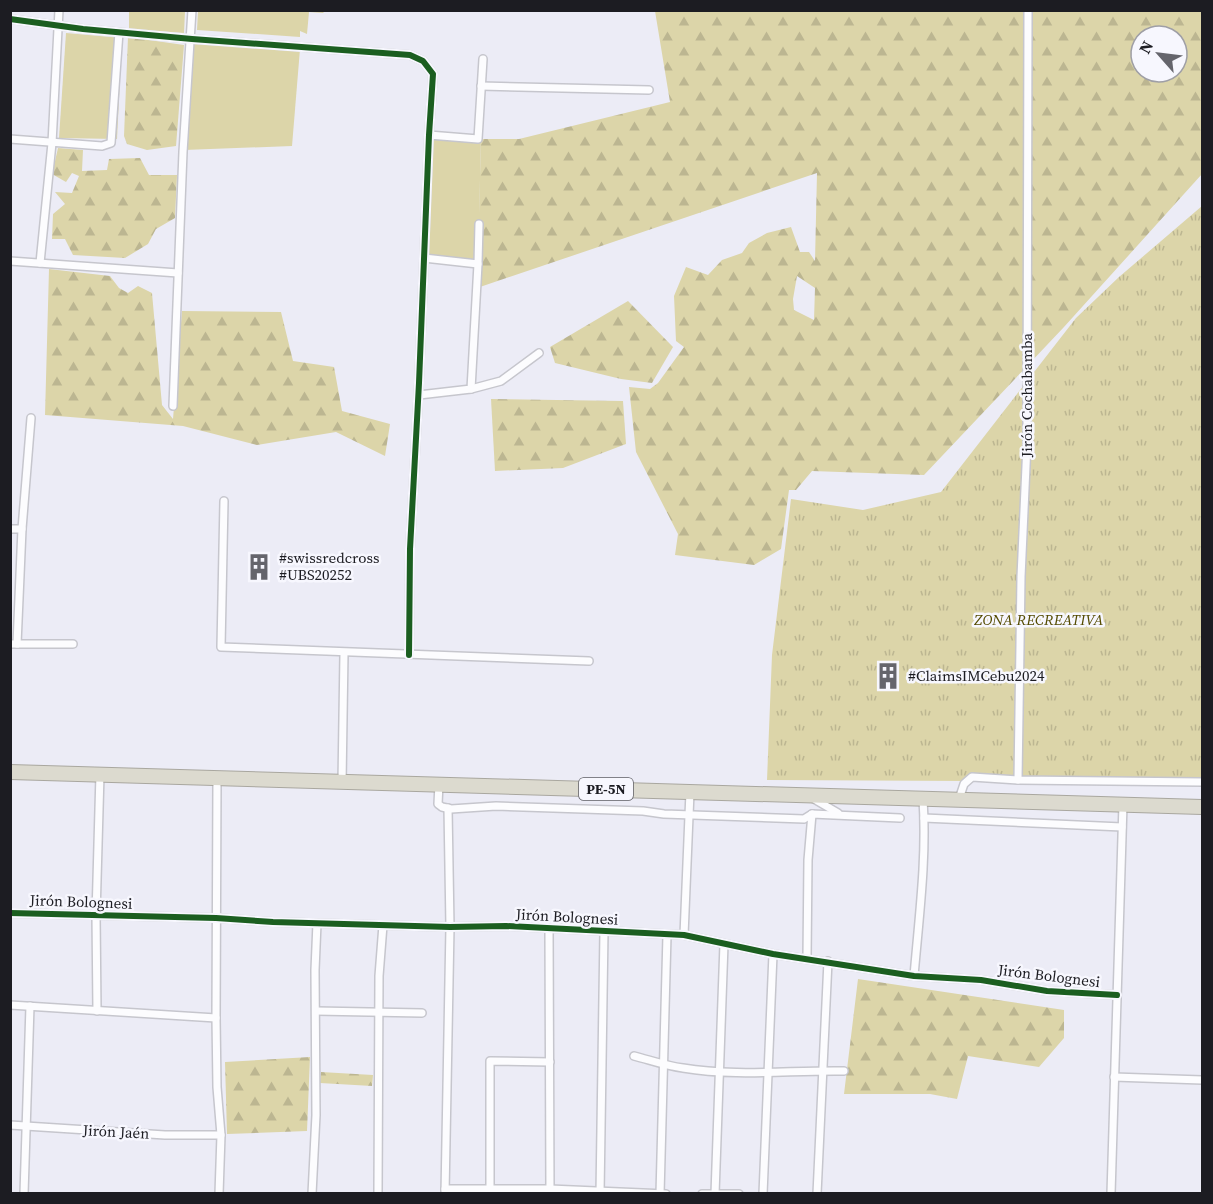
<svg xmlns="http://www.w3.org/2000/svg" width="1213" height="1204" font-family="'Source Serif 4',serif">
  <defs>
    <pattern id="forest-firs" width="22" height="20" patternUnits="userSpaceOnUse" patternTransform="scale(1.5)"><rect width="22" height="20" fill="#dcd5a9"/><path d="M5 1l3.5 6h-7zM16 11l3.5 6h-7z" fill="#bcb691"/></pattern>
    <pattern id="park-tufts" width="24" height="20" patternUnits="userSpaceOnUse" patternTransform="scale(1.5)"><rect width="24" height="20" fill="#dcd5a9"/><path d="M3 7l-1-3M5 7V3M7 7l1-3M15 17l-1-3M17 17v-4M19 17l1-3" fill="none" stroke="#bcb691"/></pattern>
  </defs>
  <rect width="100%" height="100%" fill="#ececf6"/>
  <!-- grass -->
  <g fill="#dcd5a9">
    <polygon points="129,11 185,11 184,33 129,29"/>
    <polygon points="198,11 325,11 323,13 309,12 307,34 300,31 300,37 197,30"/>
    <polygon points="66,33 122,38 117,139 59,138"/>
    <polygon points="193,40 300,49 292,146 184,150"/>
    <polygon points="429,137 481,139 478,264 426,258"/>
  </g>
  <!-- forest -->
  <g fill="url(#forest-firs)" fill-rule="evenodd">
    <path d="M655,11H1202V174L1064,327L924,475L812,471L796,490H789L781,549L754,565L675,555L678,534L636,452L629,387L650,389L658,383L684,347L676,341L674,296L686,267L708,275L722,260L742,253L749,243L767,233L791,227L800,252H809L815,261L817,173L477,288L481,139H519L670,102ZM1141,36H1177V72H1141ZM797,276L815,288L814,320L794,310L793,299Z"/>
    <polygon points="128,37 184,45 176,146 147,150 127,144 124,136"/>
    <polygon points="58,148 83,150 82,171 107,170 109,159 140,158 149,175 177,175 175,218 156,229 148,244 125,258 73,255 65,239 52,239 53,214 65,204 55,192 72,193 79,176 72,173 66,182 52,174"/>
    <polygon points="49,269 110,276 119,288 128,293 138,286 152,293 162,405 173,419 182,311 281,312 293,361 334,367 342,411 390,424 385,456 336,432 257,445 183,426 45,415"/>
    <polygon points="628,301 673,347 652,383 621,379 555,363 550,347"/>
    <polygon points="491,399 623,401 626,444 563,468 495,471"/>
    <polygon points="858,979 1064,1010 1064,1038 1039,1067 968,1056 957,1099 930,1094 844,1094"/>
    <polygon points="310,1057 307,1131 227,1134 225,1062"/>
    <polygon points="321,1072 373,1075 372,1086 320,1083"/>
  </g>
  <!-- park -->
  <polygon fill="url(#park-tufts)" points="1202,206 1202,782 767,780 772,655 791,499 863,510 941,492 1076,318 1119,277"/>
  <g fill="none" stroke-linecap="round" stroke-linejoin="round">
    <defs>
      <g id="street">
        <polyline points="10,19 83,29 192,39 410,55 423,61 433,74 429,135 419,383 410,549 409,655"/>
        <polyline points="481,86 649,90"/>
        <polyline points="429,135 478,139 483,59"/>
        <polyline points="10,139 102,146 111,143 119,32"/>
        <polyline points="424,258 478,264 479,224"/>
        <polyline points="10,261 178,273"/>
        <polyline points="40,263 52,143 59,10"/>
        <polyline points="471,389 501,381 539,353"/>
        <polyline points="419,395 471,389 478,264"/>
        <polyline points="173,406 183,152 192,10"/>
        <polyline points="224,501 221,647 589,661"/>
        <polyline points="10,529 22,529"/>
        <polyline points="10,644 73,644"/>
        <polyline points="17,644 22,529 31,418"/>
        <polyline points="217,779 216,1018 217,1087 221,1135 219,1194"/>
        <polyline points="1018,780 1021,577 1027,444 1028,10"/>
        <polyline points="342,783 344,653"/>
        <polyline points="439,784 438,804 442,807 451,809 496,806 643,811 664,814 804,819 812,814 900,818"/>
        <polyline points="814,799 838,813"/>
        <polyline points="959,799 964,784 972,777 1018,780 1202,782"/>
        <polyline points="924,818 1122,827"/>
        <polyline points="10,913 216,918 273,922 450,927 506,926 684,935 773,954 914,976 981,980 1047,991 1117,995"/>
        <polyline points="549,928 550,1194"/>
        <polyline points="684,935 690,792"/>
        <polyline points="807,958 808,860 812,814"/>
        <path d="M914,976C919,917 927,857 923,799"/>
        <polyline points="10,1005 216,1018"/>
        <polyline points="97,1011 96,915 100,774"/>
        <polyline points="316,1011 422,1013"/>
        <path d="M634,1056C650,1060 666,1066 683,1068C736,1077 791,1070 844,1071"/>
        <polyline points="1114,1077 1202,1080"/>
        <polyline points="10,1125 165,1135 221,1135"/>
        <polyline points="445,1189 550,1189 666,1194"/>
        <polyline points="24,1194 30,1006"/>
        <polyline points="312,1194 316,1115 315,970 317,923"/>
        <polyline points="378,1194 379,976 383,925"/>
        <polyline points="445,1194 450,927 448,808"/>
        <polyline points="490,1194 490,1061 550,1062"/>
        <polyline points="600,1194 604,931"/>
        <polyline points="660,1194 667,935"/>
        <polyline points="702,1194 739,1194"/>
        <polyline points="715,1194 724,944"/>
        <polyline points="763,1194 773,954"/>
        <polyline points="817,1194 828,961"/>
        <polyline points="1111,1194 1123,804"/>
      </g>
      <polyline id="highway" points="10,772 1202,807"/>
    </defs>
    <!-- street casing -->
    <use href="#street" stroke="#c6c6cd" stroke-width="10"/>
    <!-- highway casing -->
    <use href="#highway" stroke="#a9a79f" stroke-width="16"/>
    <!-- street -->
    <use href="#street" stroke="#fcfcfe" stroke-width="7"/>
    <!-- highway -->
    <use href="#highway" stroke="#dcdacf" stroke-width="14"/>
    <defs>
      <g id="cycleway">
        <polyline points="10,19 83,29 192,39 410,55 423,61 433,74 429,135 419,383 410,549 409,655"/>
        <polyline points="10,913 216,918 273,922 450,927 506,926 684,935 773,954 914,976 981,980 1047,991 1117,995"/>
      </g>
    </defs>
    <!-- cycleway casing -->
    <use href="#cycleway" stroke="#f7f7fe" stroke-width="10"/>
    <!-- cycleway -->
    <use href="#cycleway" stroke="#1b5e20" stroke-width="6"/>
  </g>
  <!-- icons -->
  <defs>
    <symbol id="building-bare" viewBox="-9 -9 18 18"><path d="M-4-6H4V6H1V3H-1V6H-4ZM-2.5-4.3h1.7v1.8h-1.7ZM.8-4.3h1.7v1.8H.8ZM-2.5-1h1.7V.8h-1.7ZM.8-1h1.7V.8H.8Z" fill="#65656c" stroke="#f7f7fe" stroke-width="2.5" paint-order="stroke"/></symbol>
  </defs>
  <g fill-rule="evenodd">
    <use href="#building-bare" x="240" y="548" width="38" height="38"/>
    <use href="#building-bare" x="869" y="657" width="38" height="38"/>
  </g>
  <g text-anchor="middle" stroke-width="5" stroke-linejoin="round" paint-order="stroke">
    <!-- shield labels -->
    <rect fill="#f7f7fe" stroke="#5e5e64" stroke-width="1.5" x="579" y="778" width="54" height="22" rx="4.5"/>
    <g font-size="14" font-weight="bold" fill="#1c1c22">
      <text x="606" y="794">PE-5N</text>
    </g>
    <!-- street labels -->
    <g font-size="15" fill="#1c1c22" stroke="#f7f7fe">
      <text transform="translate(1027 395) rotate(-90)" y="5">Jirón Cochabamba</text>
      <text transform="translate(81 902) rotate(2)" y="5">Jirón Bolognesi</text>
      <text transform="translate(567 917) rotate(3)" y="5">Jirón Bolognesi</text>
      <text transform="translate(1049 976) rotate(7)" y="5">Jirón Bolognesi</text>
      <text transform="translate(116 1132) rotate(3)" y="5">Jirón Jaén</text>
    </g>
    <!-- poi labels -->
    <g font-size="15" fill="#1c1c22" stroke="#f7f7fe" text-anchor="start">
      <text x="279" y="563">#swissredcross<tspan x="279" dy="17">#UBS20252</tspan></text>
      <text x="908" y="681">#ClaimsIMCebu2024</text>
    </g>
    <!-- park labels -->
    <g font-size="15" font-style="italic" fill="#544b00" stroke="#f7f7fe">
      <text x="1039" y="625">ZONA RECREATIVA</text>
    </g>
  </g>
  <!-- border -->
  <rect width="1213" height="1204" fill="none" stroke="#1c1c22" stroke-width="24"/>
  <!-- north arrow -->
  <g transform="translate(1159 54) rotate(298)"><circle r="28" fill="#f7f7fe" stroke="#9f9fa6" stroke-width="1.5"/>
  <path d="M0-4.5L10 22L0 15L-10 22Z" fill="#65656c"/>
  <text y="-9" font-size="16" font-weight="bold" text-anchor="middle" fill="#1c1c22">N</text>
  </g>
</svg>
